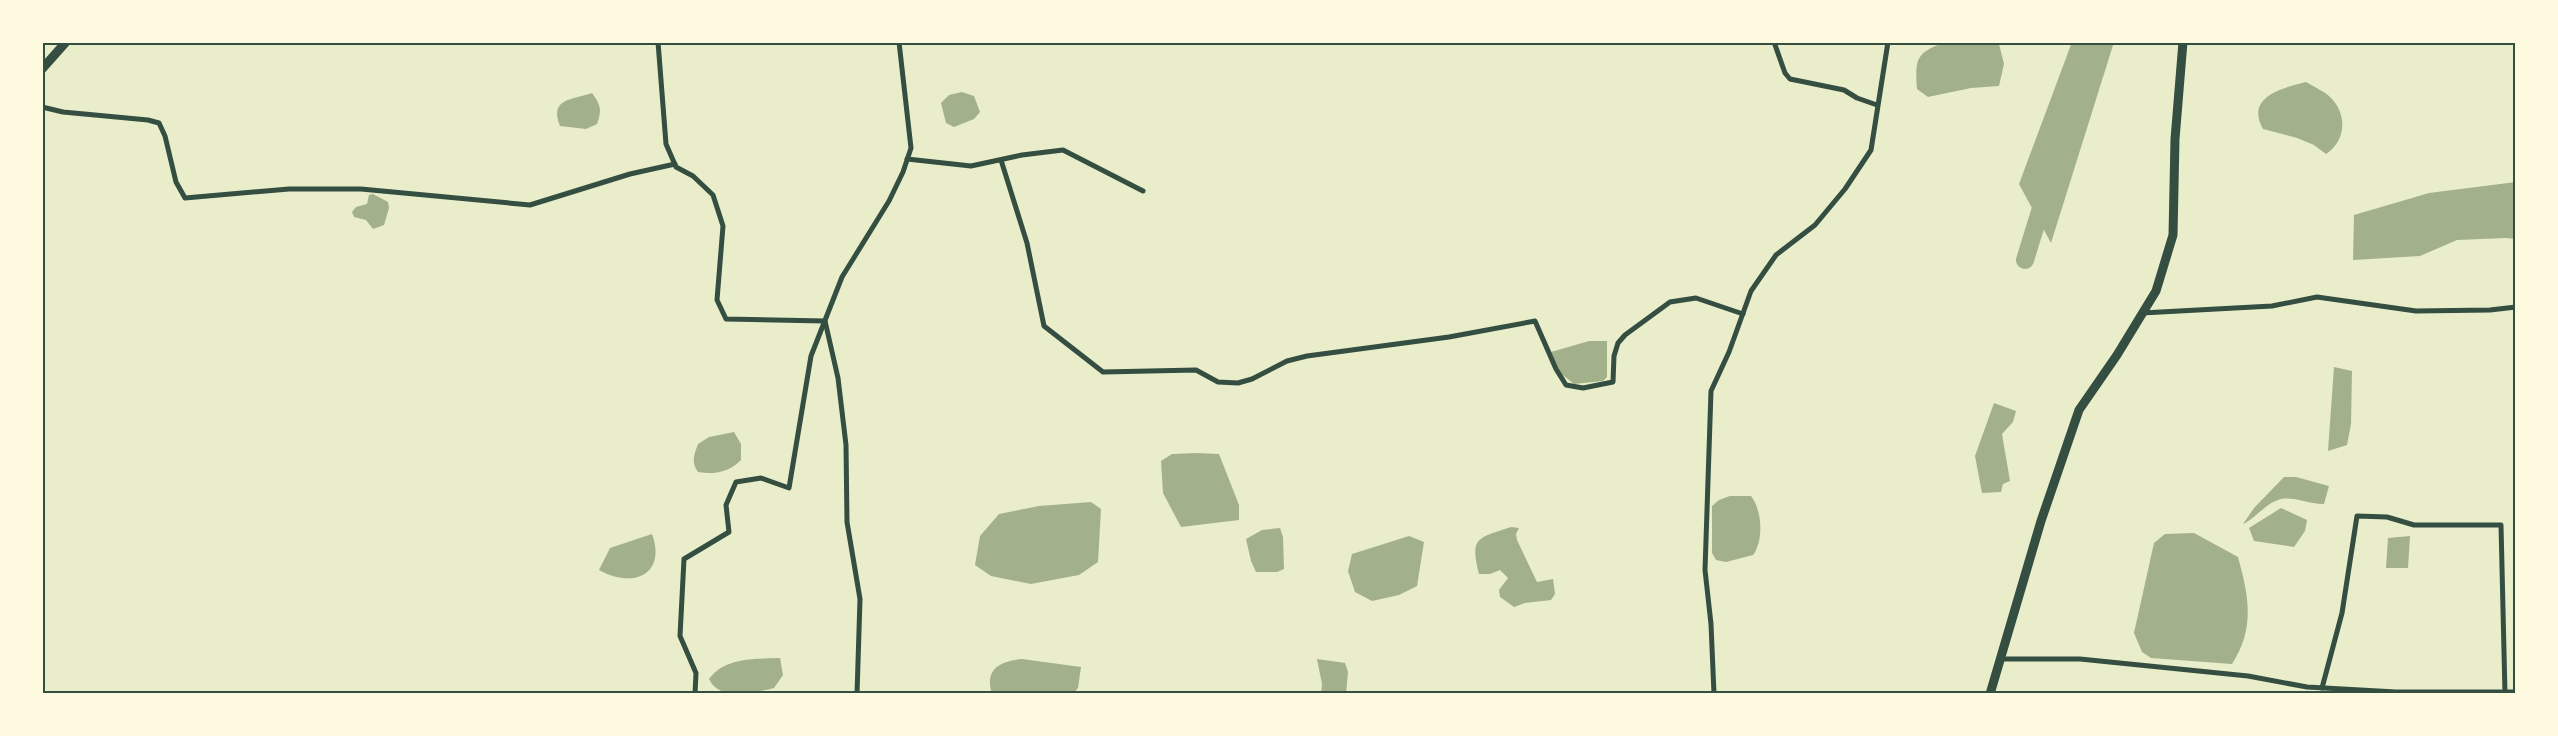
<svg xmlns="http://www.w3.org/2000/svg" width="2558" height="736" font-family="'PT Sans',sans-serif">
  <rect width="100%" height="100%" fill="#e9edc9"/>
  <!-- water -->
  <g fill="#a3b18a">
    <path d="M1945,42H1995L1999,44L2004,64L1999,86L1971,88L1928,97L1917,89C1915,58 1916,53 1945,42Z"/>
    <polygon points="2072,42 2114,42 2051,243 2019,184"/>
    <path d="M2306,82C2314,87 2324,91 2330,97C2348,114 2346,141 2326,154L2314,145L2297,138L2263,129C2245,97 2282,88 2306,82Z"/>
    <polygon points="962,92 974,96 980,112 974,119 954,127 946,123 941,103 949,95"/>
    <path d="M592,93C601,105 602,110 597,124L586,129L560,126C549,98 572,100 592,93Z"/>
    <polygon points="2516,182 2516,239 2506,238 2457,240 2420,256 2353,260 2354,215 2429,193"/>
    <polygon points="373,194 388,202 389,208 384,225 373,229 366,220 354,217 352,212 356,207 367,204 369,195"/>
    <polygon points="1589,341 1607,341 1607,377 1603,381 1574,384 1559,372 1551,352"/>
    <polygon points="2334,367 2352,371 2351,424 2347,445 2328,451"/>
    <polygon points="1994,403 2016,411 2013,422 2002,434 2010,481 2003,484 2001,492 1982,493 1975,456"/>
    <path d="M734,432L741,444V460C729,472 715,475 698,472C691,462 694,455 698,444L709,437Z"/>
    <polygon points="1197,453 1219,454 1239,505 1239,520 1181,527 1163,493 1161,461 1172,454"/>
    <path d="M2284,477H2296L2329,486L2324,504C2310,505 2292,495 2278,500C2265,504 2256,518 2243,524L2254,508Z"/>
    <path d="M1730,496H1751C1762,510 1764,540 1753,555L1726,562L1716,560L1712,553V506L1719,500Z"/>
    <polygon points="1091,502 1101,509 1098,562 1079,575 1031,584 991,576 975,565 980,536 999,514 1039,506"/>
    <polygon points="2281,508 2307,520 2305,531 2294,547 2254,541 2249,528"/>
    <path d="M1511,527L1519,528L1516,534L1517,540L1537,582L1553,579L1555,594L1551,600L1525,603L1514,607L1500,597L1499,590L1508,578L1500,570L1490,574H1479C1469,536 1479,538 1511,527Z"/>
    <polygon points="1280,528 1283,537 1284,569 1277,572 1256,572 1251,561 1246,539 1262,530"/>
    <path d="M2194,533L2238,557C2249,597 2255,628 2232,664L2151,658L2142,652L2134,633L2154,543L2165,534Z"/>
    <path d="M652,534C667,575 632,589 599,570L610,548Z"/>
    <polygon points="1409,536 1424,542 1417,586 1399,595 1372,601 1355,592 1348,571 1352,554"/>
    <polygon points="2410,536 2408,568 2386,568 2388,538"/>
    <path d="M780,658L783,675L774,688C753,693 720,702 709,679C725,657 755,659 780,658Z"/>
    <path d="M1022,659L1081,667L1078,688L1073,694H992C984,669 1000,661 1022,659Z"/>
    <polygon points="1317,659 1345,663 1348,672 1346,694 1321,694 1322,684"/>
  </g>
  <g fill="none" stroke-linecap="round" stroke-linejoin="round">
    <!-- river -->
    <polyline stroke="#a3b18a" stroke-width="18" points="2025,260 2045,195"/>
    <!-- minor -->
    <g stroke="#344e41" stroke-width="5">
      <polyline points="658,42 666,144 676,167 693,176 713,195 723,226 717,300 726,319 825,321 838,378 846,445 847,522 860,599 857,694"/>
      <polyline points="1774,42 1785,73 1790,79 1844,90 1857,98 1877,105"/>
      <polyline points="42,107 63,112 148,120 159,123 165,136 176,182 185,198 289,189 361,189 530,205 630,174 675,164"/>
      <polyline points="907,159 971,166 1022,155 1063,150 1143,191"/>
      <polyline points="1001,160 1027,243 1044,326 1103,372 1196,370 1218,382 1238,383 1252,379 1287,361 1307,356 1449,337 1535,321 1556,369 1566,385 1583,388 1613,382 1614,356 1618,343 1625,335 1670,302 1696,298 1743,314"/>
      <polyline points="2142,313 2272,306 2317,297 2416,311 2490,310 2516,307"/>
      <polyline points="2001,659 2080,659 2248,676 2307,687 2396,692 2516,692"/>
      <polyline points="2322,688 2342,613 2357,516 2387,517 2414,525 2501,525 2505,694"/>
      <polyline points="695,694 696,673 680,636 684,559 729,532 726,505 736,482 761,478 789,488 811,356 842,277 889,201 903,172 911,148 899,42"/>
      <polyline points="1714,694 1711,624 1705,570 1711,391 1729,352 1751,291 1776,255 1815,225 1845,189 1871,150 1888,42"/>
    </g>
    <!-- trunk -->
    <g stroke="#344e41" stroke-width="9">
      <polyline points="42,69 66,42"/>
      <polyline points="1990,694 2041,521 2079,410 2117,355 2156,291 2173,235 2175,139 2183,42"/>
    </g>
  </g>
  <!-- border -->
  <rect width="2558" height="736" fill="none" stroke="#fefae0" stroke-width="87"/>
  <rect x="44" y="44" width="2470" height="648" fill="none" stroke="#344e41" stroke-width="2"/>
</svg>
